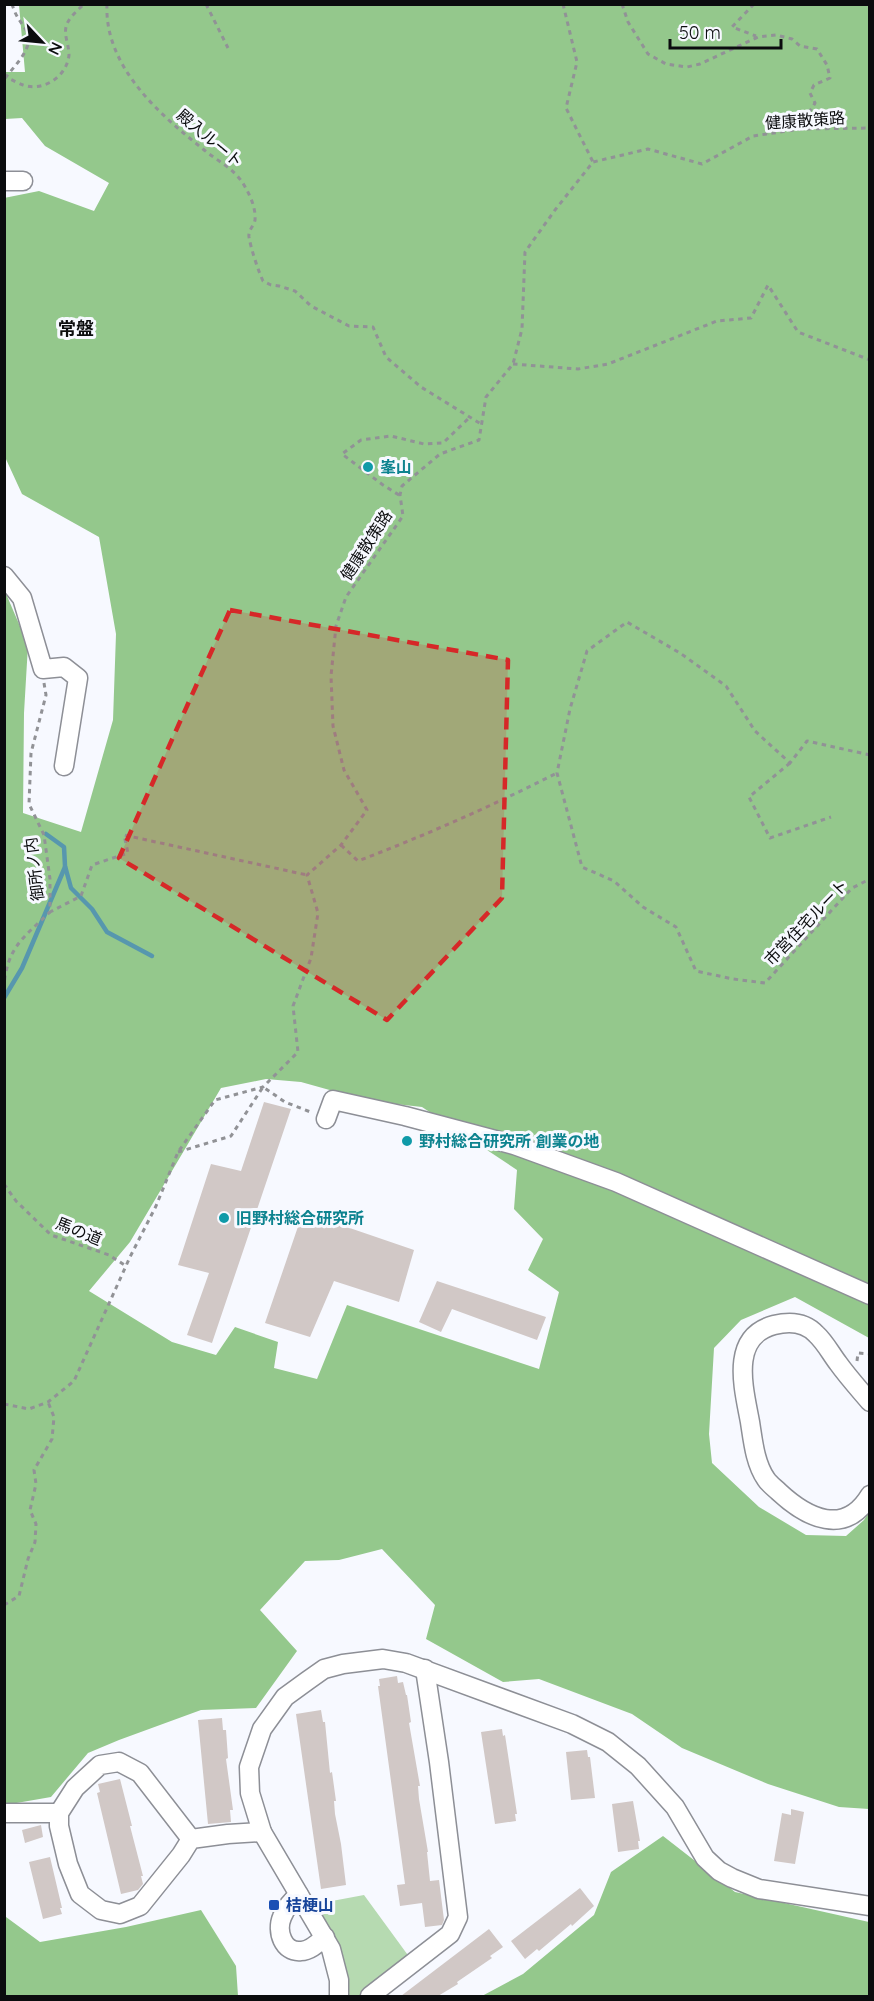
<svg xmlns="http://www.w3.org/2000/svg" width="874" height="2001" font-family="Quicksand,'Noto Sans JP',sans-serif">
  <rect width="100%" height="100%" fill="#f7f9ff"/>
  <!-- green -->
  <polygon fill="#b6dab1" points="364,1895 410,1958 360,1996 349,1996 338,1946 316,1904"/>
  <!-- forest -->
  <g fill="#94c88c" fill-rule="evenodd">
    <path d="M19,5H869V1338L795,1297L741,1320L714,1348L709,1434L712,1463L759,1507L806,1535L846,1536L864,1520L869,1512V1809L839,1807L768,1784L682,1748L632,1714L539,1679L503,1682L426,1639L435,1605L382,1549L339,1560L305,1561L260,1610L297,1651L256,1708L201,1710L119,1740L88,1753L51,1797L5,1805L4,589L28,645L24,713L23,813L81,832L113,720L116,634L99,537L22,494L5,457L4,198L39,191L94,211L109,183L45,146L22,118L5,119V72H25ZM266,1079L301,1082L369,1101L422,1107L517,1170L514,1209L543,1239L528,1270L559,1292L539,1369L347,1305L317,1379L274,1368L278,1342L235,1327L216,1355L172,1342L89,1291L130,1242L221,1088Z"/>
    <polygon points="663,1836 735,1892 869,1922 869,1996 482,1996 523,1974 594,1915 611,1872"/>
    <polygon points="4,1904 6,1917 40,1942 126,1927 201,1910 236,1966 238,1996 5,1996"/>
  </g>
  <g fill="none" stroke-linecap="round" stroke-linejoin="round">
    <!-- stream -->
    <g stroke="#5797ae" stroke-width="4.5">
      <polyline points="46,834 64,847 65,866 71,888 92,909 107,932 152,956"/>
      <polyline points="4,998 22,968 65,867"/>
    </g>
  </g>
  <!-- building -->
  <g fill="#d1c8c6">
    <polygon points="264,1102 291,1109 212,1343 187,1335 209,1273 178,1265 211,1164 241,1171"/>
    <polygon points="303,1212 414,1250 399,1302 334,1281 310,1337 265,1323"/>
    <polygon points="437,1281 546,1317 537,1340 452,1309 441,1332 419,1322"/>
    <polygon points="397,1676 398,1683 403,1682 406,1695 407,1695 411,1722 409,1723 420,1786 418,1786 419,1799 428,1852 427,1852 430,1881 439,1880 444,1920 442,1925 425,1927 422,1903 400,1906 397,1885 405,1884 378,1686 380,1686 379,1679"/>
    <polygon points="321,1710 323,1722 325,1722 330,1773 332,1772 336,1801 334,1801 335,1814 341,1844 346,1885 321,1889 296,1714"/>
    <polygon points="222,1718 223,1730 226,1730 228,1758 226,1759 233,1810 230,1810 231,1822 208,1824 198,1720"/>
    <polygon points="502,1729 503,1736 505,1735 517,1814 515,1814 516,1821 495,1824 481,1732"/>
    <polygon points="587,1750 588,1757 590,1757 595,1798 571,1800 566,1752"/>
    <polygon points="120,1779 132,1826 130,1826 143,1876 141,1876 143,1884 138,1890 121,1894 97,1793 100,1792 98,1784"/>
    <polygon points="633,1801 640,1841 638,1841 639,1849 618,1852 612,1804"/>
    <polygon points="791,1809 804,1812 795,1864 774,1861 782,1813 791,1815"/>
    <polygon points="41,1825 43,1837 25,1843 22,1830"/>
    <polygon points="50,1857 62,1908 60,1908 62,1914 43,1919 29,1862"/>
    <polygon points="580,1888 594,1906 572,1926 571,1924 539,1951 537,1949 525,1959 511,1941"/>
    <polygon points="489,1929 503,1947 490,1956 492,1958 457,1982 458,1984 438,1996 401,1996"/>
  </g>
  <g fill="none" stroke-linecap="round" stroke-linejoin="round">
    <defs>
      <g id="minor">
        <polyline points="4,181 23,181"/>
        <polyline points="4,576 22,598 43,669 64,667 78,678 64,766"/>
        <polyline points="326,1119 333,1100 405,1116 514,1145 616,1182 870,1295"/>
        <path d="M870,1402C859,1389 848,1377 838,1363C831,1354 825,1342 816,1334C805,1322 790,1321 774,1325C729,1337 744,1389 750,1422C753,1441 755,1463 766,1479C769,1484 775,1488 779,1492C807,1518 845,1537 870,1495"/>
        <polyline points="4,1813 59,1813"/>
        <polyline points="191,1839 181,1855 140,1906 120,1914 101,1910 80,1894 68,1864 59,1826 59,1813 75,1788 100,1765 119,1762 140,1773 191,1839 228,1834 262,1832"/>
        <path d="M299,1895C291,1901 286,1907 282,1917C276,1931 283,1953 301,1951C310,1951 318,1943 325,1937"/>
        <polyline points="339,1996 339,1980 331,1949 262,1832 250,1793 249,1767 262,1729 285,1697 307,1681 324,1669 343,1664 383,1659 406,1663 572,1724 608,1742 638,1766 675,1807 705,1858 719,1871 732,1878 759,1889 870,1906"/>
        <polyline points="370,1996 450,1934 458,1917 439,1762 425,1669"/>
      </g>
    </defs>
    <!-- minor casing -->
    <use href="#minor" stroke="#8d8f96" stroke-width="21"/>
    <!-- path -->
    <g stroke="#919296" stroke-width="3" stroke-dasharray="4.5 4.5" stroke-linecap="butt">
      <path d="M12,4C16,17 19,19 26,30C36,46 15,65 6,77C12,80 18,83 23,85C44,92 67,76 69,55C69,45 64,36 66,27C68,18 77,11 84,4"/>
      <path d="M107,4C104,66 159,114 203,149C217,161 234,168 244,185C250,195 256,208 255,220C254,226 248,230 249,237C251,249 258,270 263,281L271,285L279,286L295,291L311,306L349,326L373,327L386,357L421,387L481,424"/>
      <polyline points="206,4 228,48"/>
      <polyline points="563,4 577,62 566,108 593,162"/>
      <path d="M622,4L628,22L648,54L666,64L687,67L700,64L758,37L776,35L792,39L800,46L817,49L827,65L830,78L814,85L810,93L815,103C804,124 791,120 771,125L767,134"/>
      <polyline points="754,4 732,27 756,36"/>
      <polyline points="513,364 578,369 608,364 717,321 751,318 768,285 798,332 870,360"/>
      <polyline points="399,495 383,485 342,454 361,440 391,436 424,444 443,443 470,417"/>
      <polyline points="44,683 46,695 31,753 29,804 44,835 50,879 50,912 81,896 92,865 128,853 124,835 307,875"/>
      <polyline points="870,755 807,741 790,763 755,731 726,686 680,653 627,622 587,651 570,709 557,773 582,867 614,881 643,907 676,927 696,971 733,979 765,983 852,888 870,879"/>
      <polyline points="790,763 749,797 770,838 831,817"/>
      <path d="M341,845L358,861C426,835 492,806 557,773"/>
      <path d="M4,989C6,948 23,938 50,912"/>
      <polyline points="4,1024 4,1036"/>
      <polyline points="178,1152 231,1136 263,1087 285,1102 313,1113"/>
      <polyline points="4,1184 16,1201 51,1235 109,1255 126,1266"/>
      <polyline points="857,1361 858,1353 870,1354"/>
      <polyline points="4,1404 29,1409 48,1402 74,1381 130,1257 156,1206 178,1152 215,1100 263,1087 298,1052 293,1006 311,958 318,913 307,875 341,845 367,810 344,770 333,726 331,676 336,626 346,597 403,516 400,495 402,486 440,454 479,440 486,397 513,364 522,329 525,252 555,210 593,162 648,149 702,164 753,136 801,129 870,128"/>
      <polyline points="4,1605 19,1596 28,1559 35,1542 36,1524 30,1510 36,1484 34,1470 52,1439 54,1417 48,1402"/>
    </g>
    <!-- minor -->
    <use href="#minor" stroke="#fff" stroke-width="18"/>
  </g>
  <!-- marked area -->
  <path fill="#d62828" fill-opacity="0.2" stroke="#d62828" stroke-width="4.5" stroke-dasharray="12 8" stroke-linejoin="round" d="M230,610L508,660L502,898L387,1020L119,858Z"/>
  <!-- markers -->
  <g fill="#0f9aa8" stroke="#f7f9ff" stroke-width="2">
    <circle cx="368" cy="467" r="6"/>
    <circle cx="407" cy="1141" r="6"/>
    <circle cx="224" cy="1218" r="6"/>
  </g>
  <rect fill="#1a4fb4" stroke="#f7f9ff" stroke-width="2" x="268" y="1899" width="12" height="12" rx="3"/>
  <g text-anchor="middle" stroke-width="6" stroke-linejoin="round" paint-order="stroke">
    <!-- street labels -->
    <g font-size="16" fill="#0b0c0e" stroke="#f7f9ff">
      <text transform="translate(805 120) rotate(-4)" y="6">健康散策路</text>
      <text transform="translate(210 138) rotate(40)" y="6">殿入ルート</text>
      <text transform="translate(366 545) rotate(-57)" y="6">健康散策路</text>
      <text transform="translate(34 869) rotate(-97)" y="6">御所ノ内</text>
      <text transform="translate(806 922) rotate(-46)" y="6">市営住宅ルート</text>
      <text transform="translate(79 1231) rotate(22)" y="6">馬の道</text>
    </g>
    <!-- culture labels -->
    <g font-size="16" font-weight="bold" fill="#0d838f" stroke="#f7f9ff" text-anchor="start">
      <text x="380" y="473">峯山</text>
      <text x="419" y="1147">野村総合研究所 創業の地</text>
      <text x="236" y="1224">旧野村総合研究所</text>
    </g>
    <!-- transit labels -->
    <g font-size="16" font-weight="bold" fill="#164399" stroke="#f7f9ff" text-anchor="start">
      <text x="286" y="1911">桔梗山</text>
    </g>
    <!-- neighbourhood labels -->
    <g font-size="18" font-weight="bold" fill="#0b0c0e" stroke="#f7f9ff">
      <text x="76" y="335">常盤</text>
    </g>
  </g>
  <!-- border -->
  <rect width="874" height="2001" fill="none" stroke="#0b0c0e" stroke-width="12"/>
  <!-- north arrow -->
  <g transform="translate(42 42) rotate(116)" stroke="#f7f9ff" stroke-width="4.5" paint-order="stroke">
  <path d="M0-4.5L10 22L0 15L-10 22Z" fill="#0b0c0e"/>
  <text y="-9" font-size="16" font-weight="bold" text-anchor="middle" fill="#0b0c0e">N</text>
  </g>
  <!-- scale -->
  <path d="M670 39v9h111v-9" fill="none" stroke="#0b0c0e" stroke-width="3"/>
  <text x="679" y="39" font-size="18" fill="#0b0c0e" stroke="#f7f9ff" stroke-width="4.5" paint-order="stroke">50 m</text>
</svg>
